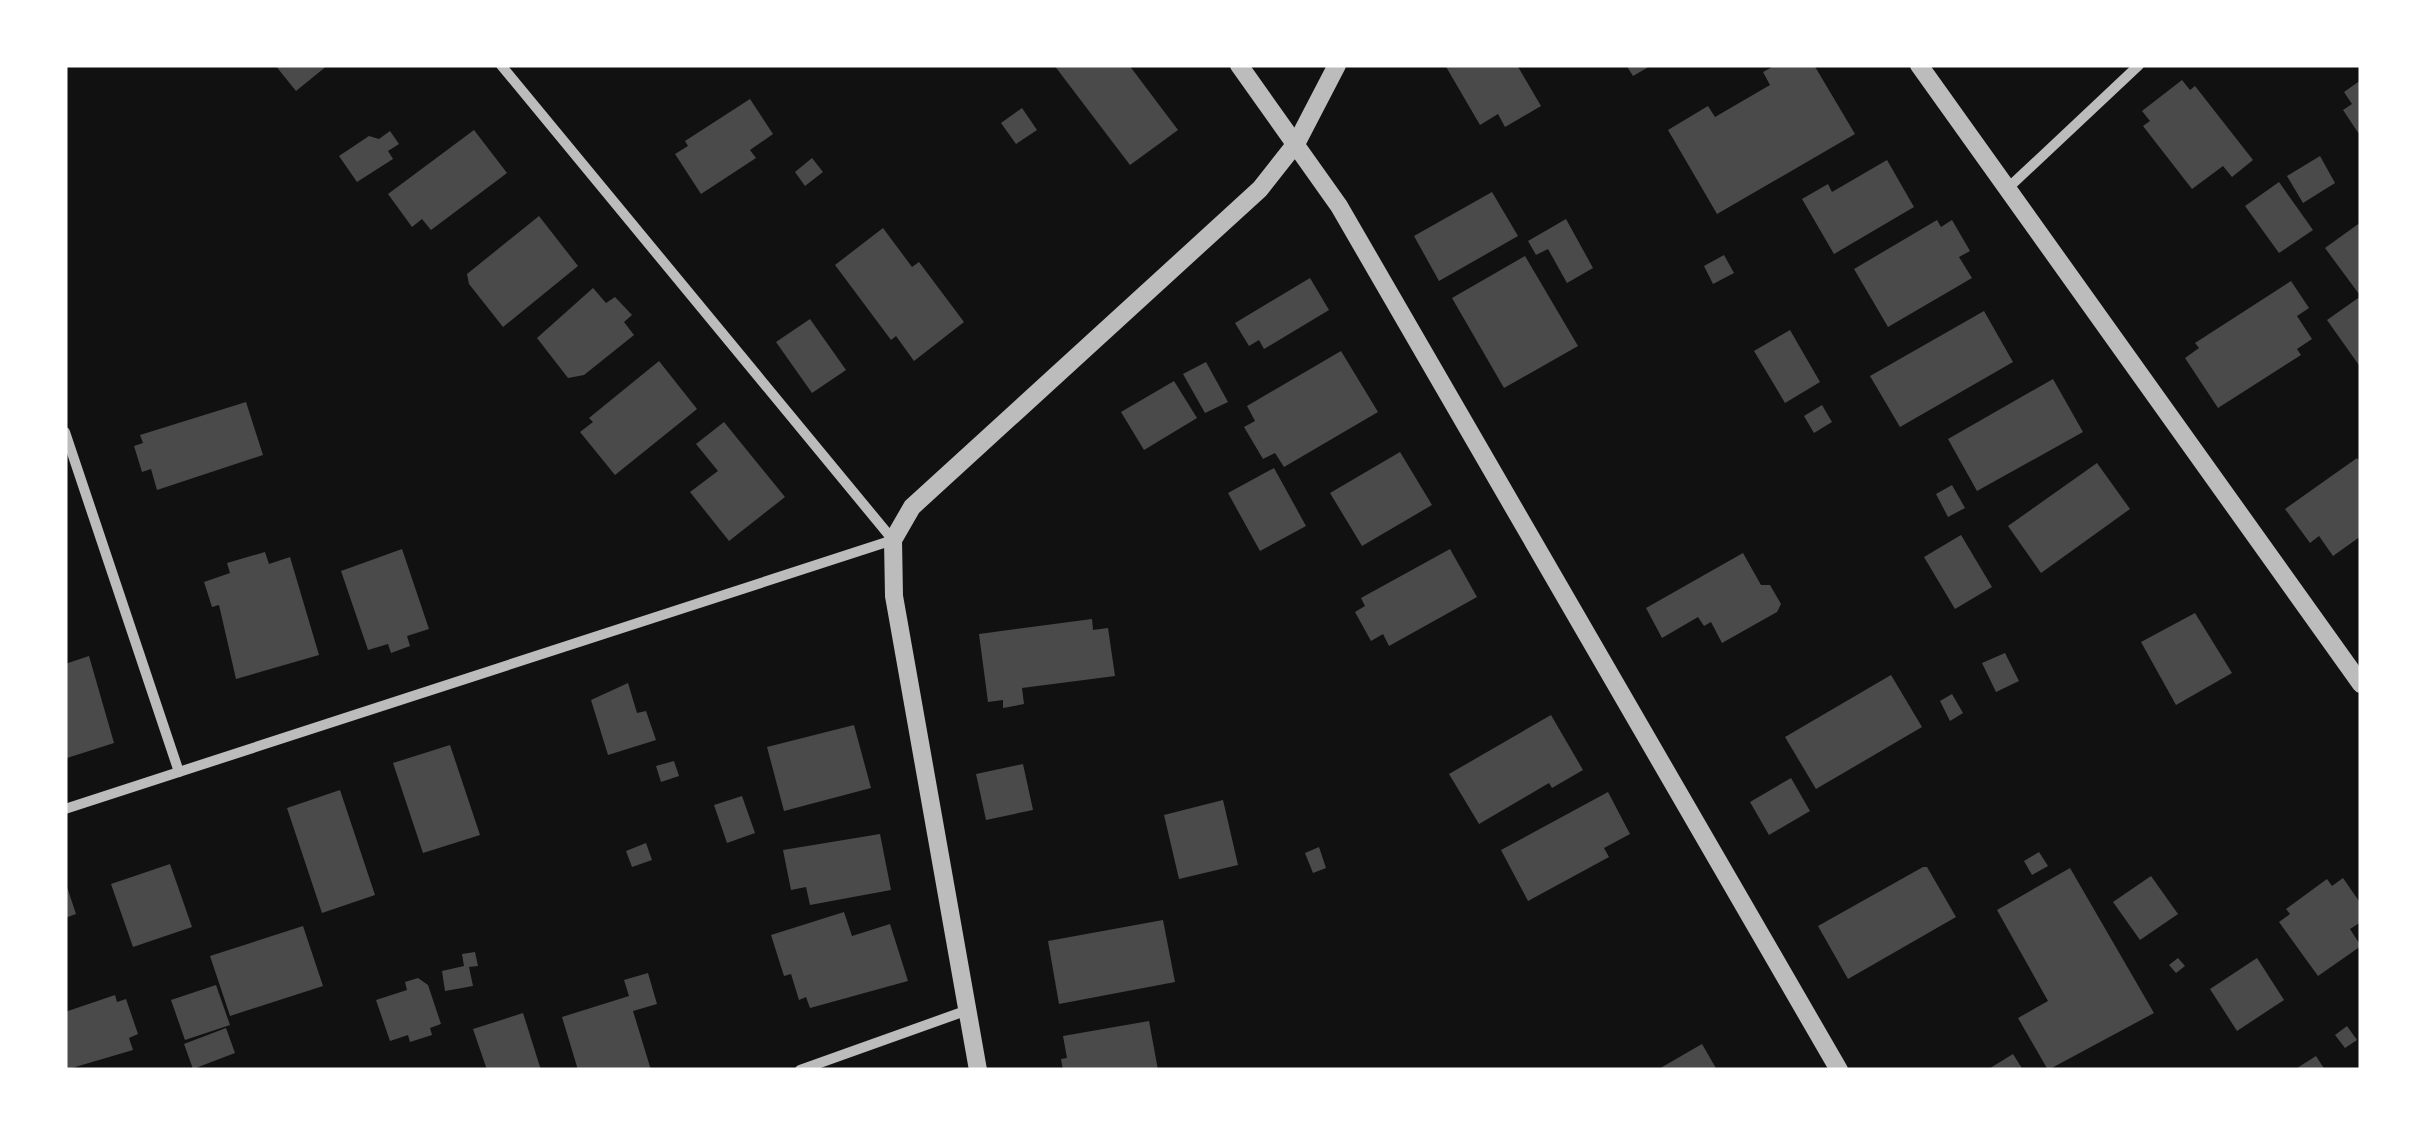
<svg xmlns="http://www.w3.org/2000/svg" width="2426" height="1135" font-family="Signika,sans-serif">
  <rect width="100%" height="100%" fill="#111"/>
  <!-- building -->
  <g fill="#4a4a4a">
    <polygon points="275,65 328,65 296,91"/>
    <polygon points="1054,65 1129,65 1178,130 1130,165"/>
    <polygon points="1445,65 1517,65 1541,106 1505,127 1498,114 1480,125"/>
    <polygon points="1626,65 1652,65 1633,76"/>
    <polygon points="1776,65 1814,65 1855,134 1717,214 1668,130 1708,106 1715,117 1770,85 1763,72"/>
    <polygon points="2182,80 2190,90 2195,86 2253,160 2232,177 2223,166 2192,189 2143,126 2150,121 2142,111"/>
    <polygon points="2361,80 2361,137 2343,110 2352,104 2344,92"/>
    <polygon points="750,99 773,134 750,150 756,158 701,194 675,154 688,146 685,141"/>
    <polygon points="1022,108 1037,130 1016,144 1001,123"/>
    <polygon points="474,130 507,173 431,230 422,219 412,227 388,194"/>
    <polygon points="390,131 399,144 388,151 393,159 357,182 339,156 369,136 379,139"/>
    <polygon points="2320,156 2335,183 2303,203 2287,176"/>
    <polygon points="812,158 823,172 805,186 795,172"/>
    <polygon points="1887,160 1914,207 1834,254 1802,199 1828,184 1832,192"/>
    <polygon points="2279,182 2313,230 2279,253 2245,206"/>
    <polygon points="1492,192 1518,236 1439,281 1414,236"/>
    <polygon points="539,216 578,266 503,327 469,284 467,274"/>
    <polygon points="1566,219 1593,268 1567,283 1548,249 1536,255 1528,241"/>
    <polygon points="1937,220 1941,227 1952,220 1970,251 1959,257 1972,278 1888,327 1854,269"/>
    <polygon points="2361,222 2361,292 2359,294 2325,248"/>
    <polygon points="883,228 912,267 919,262 964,322 914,361 896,336 891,340 835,265"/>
    <polygon points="1724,255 1734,273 1713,284 1704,266"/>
    <polygon points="1525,256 1578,346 1504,388 1452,298"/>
    <polygon points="1310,278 1329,310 1264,349 1259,340 1249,346 1235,323"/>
    <polygon points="2291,281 2309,308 2297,316 2312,339 2297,349 2301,355 2218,408 2185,358 2199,348 2195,343"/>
    <polygon points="593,288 606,303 615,297 632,315 624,322 634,335 584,375 568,378 537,338"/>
    <polygon points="2361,296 2361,368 2327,320"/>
    <polygon points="1984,311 2013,362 1900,427 1870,376"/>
    <polygon points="810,319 846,370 812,393 776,342"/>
    <polygon points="1790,330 1820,382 1785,403 1754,351"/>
    <polygon points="1341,351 1378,412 1284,467 1275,453 1263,459 1244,427 1255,421 1247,406"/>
    <polygon points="659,361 697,409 615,475 580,432 593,422 589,418"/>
    <polygon points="1206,362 1228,402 1205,413 1183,374"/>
    <polygon points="2053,379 2083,432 1977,491 1948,439"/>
    <polygon points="1174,381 1197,418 1144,450 1121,412"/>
    <polygon points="246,402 263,455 157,490 151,469 142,472 134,446 143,443 140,435"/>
    <polygon points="1822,405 1832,422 1814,433 1804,416"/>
    <polygon points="724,422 785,497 729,541 690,492 718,471 696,444"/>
    <polygon points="1400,452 1432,505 1362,546 1330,493"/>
    <polygon points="2357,458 2361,463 2361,536 2333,556 2319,536 2310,543 2285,509"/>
    <polygon points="2097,463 2130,509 2041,573 2008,526"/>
    <polygon points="1274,468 1306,526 1260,551 1228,493"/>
    <polygon points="1952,485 1965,508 1948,517 1936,494"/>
    <polygon points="1961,535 1992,587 1955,609 1924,557"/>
    <polygon points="402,549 429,629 407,636 410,646 391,653 388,644 368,650 341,571"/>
    <polygon points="1450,549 1477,597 1389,646 1383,634 1371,641 1355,612 1365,606 1361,598"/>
    <polygon points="265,552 269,564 290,557 319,655 236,679 219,605 212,607 204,582 230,573 227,563"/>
    <polygon points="1743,553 1761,585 1770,585 1781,604 1777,612 1722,643 1711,622 1704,626 1698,617 1662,638 1646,608"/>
    <polygon points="2195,613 2232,673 2176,705 2141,642"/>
    <polygon points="1092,619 1093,630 1108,628 1115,676 1022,688 1024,704 1003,708 1003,700 988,702 979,634"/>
    <polygon points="2005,653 2019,681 1996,692 1982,663"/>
    <polygon points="89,656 114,743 67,758 65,664"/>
    <polygon points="1891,675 1922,727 1816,789 1785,737"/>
    <polygon points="628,683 637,713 646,711 656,740 608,755 591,700"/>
    <polygon points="1952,694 1963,713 1950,721 1940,701"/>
    <polygon points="1551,715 1583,770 1552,788 1549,783 1479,824 1449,774"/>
    <polygon points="854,725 871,788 784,811 767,747"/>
    <polygon points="450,745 480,835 423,853 393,763"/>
    <polygon points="674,761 679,776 661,782 656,766"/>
    <polygon points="1023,764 1033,810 986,820 976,774"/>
    <polygon points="1791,778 1810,811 1769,835 1750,802"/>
    <polygon points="340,790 375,895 322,913 287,808"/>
    <polygon points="1608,792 1630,834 1604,848 1609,857 1528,901 1501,850"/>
    <polygon points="742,796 755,833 727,843 714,805"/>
    <polygon points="1223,800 1238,865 1179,879 1164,815"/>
    <polygon points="880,834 891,890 810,905 806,887 791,890 783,850"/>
    <polygon points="646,843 652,860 632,867 626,851"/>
    <polygon points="1319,847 1326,868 1313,873 1305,853"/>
    <polygon points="2039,852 2048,866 2032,875 2024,861"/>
    <polygon points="170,864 192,927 133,947 111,884"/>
    <polygon points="1923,867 1927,867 1956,917 1848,979 1818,926"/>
    <polygon points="2070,868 2154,1013 2048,1070 2018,1018 2048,1001 1997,910"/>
    <polygon points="2151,876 2178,914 2140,940 2113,902"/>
    <polygon points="2343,878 2361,904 2361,922 2350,929 2361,946 2318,976 2279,922 2290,914 2286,909 2327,879 2332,886"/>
    <polygon points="66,884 76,914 65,918 65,885"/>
    <polygon points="844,912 852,936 890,924 908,981 810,1008 806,997 799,1000 791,974 784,976 771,935"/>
    <polygon points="1163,920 1175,982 1059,1004 1048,941"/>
    <polygon points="303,926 323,986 230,1016 210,956"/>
    <polygon points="475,952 478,966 469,967 473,986 445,991 442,971 464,966 462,954"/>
    <polygon points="2178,958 2185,966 2176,973 2169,965"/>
    <polygon points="2257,958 2284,1000 2237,1031 2210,989"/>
    <polygon points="648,973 657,1004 633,1011 651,1070 578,1070 562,1017 629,996 624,980"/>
    <polygon points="418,978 428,985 441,1024 430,1028 432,1035 410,1042 408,1035 390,1041 376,1000 407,990 405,982"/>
    <polygon points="216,985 230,1025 185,1040 171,1000"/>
    <polygon points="115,995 117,1002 126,999 138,1034 129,1038 133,1050 65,1070 65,1012"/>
    <polygon points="523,1013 541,1070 487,1070 473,1029"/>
    <polygon points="1149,1021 1158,1070 1063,1070 1061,1059 1067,1058 1063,1036"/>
    <polygon points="2347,1026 2357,1040 2345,1048 2335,1035"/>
    <polygon points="226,1028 235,1053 193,1069 184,1044"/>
    <polygon points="1702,1044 1717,1070 1657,1070"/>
    <polygon points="2013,1054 2023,1070 1987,1070"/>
    <polygon points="2316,1056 2325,1070 2294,1070"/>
  </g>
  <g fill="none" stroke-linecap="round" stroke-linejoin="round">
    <!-- minor -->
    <g stroke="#bcbcbc" stroke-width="10">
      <polyline points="2007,189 2139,65"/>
      <polyline points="65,432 179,772"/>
      <polyline points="65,809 893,540 501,65"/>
      <polyline points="800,1070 968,1010"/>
    </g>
    <!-- tertiary -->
    <g stroke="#bcbcbc" stroke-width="18">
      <polyline points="1239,65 1339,206 1839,1070"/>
      <polyline points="1919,65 2361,684"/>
      <polyline points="978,1070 894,596 893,540 912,507 1260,189 1297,142 1337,65"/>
    </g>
  </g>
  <!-- border -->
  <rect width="2426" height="1135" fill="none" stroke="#ffffff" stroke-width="135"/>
</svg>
